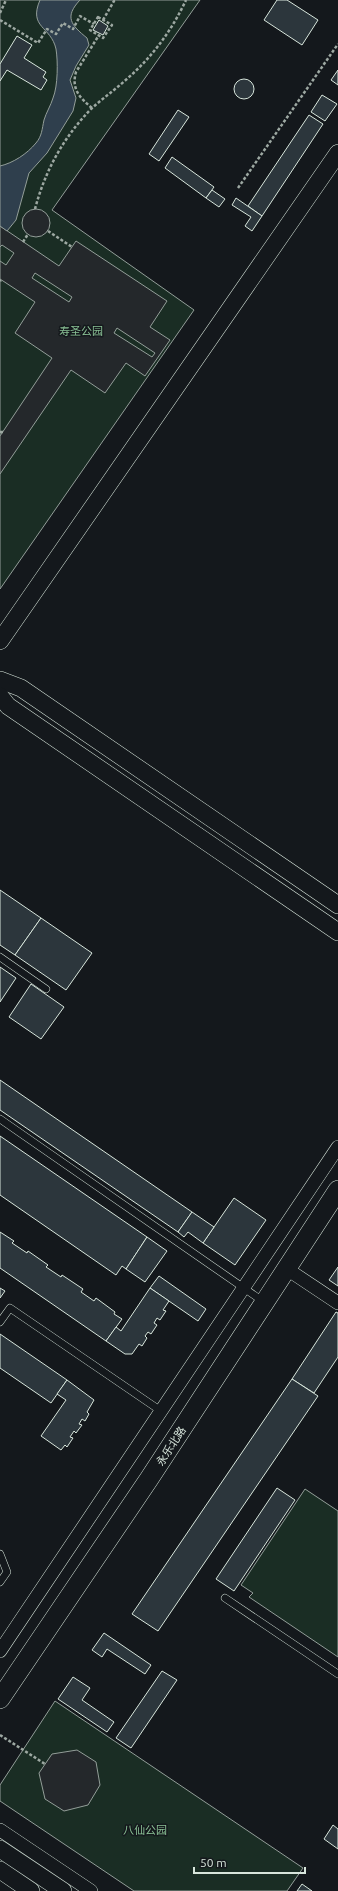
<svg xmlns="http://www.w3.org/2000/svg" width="338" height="1891" font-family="Ubuntu,'Noto Sans SC',sans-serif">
  <rect width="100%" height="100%" fill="#14181c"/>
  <!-- green -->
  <g fill="#1a2d24" stroke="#939e99">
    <polygon points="0,0 200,0 52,210 194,310 0,589"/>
    <polygon points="305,1489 338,1511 338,1657 249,1597 253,1593 241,1585"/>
    <polygon points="55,1701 303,1868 287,1891 134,1891 0,1801 0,1785"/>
  </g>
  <!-- parking -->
  <g fill="#24282b" stroke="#939e99" fill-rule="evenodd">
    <circle cx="36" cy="223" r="14"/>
    <path d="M0,226L59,266L76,241L167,301L150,327L170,340L145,376L126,363L105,393L71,370L0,474V436L52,358L15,333L35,302L0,279V261L6,265L14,253L2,245L0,247ZM35,273L72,297L69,302L32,278ZM117,328L155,353L152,357L114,333Z"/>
    <polygon points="77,1750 96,1762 100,1785 88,1805 64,1811 45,1799 39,1773 52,1754"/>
  </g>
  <!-- water -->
  <path fill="#2f3f4d" stroke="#939e99" d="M40,0H80C64,17 71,25 87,38L89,45L76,66L70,80L76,98L73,111L47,153L29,173L16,220L7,231L0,226V166C13,163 27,154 36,143C42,136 42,129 44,120C46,113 51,105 53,98C58,86 58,61 56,49C51,26 28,28 40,0Z"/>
  <!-- building -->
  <g fill="#2c363c" stroke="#d8e6dc">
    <polygon points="277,0 287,0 318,20 302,45 264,20"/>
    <polygon points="99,20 108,26 103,35 93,30"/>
    <polygon points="17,36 32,45 24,58 46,72 43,77 47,80 41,90 7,70 0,81 0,64"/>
    <polygon points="338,70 338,85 331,80"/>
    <circle cx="244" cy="89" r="10"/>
    <polygon points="322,95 337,104 325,121 311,112"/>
    <polygon points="178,110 189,117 159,161 149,154"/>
    <polygon points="309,115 323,124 262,216 248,206"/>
    <polygon points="172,157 214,187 206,198 165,168"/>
    <polygon points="212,190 225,199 219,207 206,198"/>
    <polygon points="236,198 262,216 252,231 245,226 251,217 232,205"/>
    <polygon points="0,890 41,918 15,955 0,945"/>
    <polygon points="41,918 92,953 66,990 15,955"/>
    <polygon points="0,967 16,978 0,1002"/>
    <polygon points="31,984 64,1007 41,1039 9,1017"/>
    <polygon points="0,1080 192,1212 178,1232 0,1110"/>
    <polygon points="0,1136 147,1237 126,1269 122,1266 116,1275 0,1195"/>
    <polygon points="234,1198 266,1220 235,1265 203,1243"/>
    <polygon points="192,1212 214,1227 203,1243 188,1232 184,1237 178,1232"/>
    <polygon points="0,1232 14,1241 12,1243 27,1253 28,1251 48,1265 46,1267 61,1277 62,1275 83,1289 81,1292 94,1301 96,1298 115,1312 114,1314 122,1319 106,1341 0,1268"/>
    <polygon points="147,1237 167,1251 145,1282 126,1269"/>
    <polygon points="338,1267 338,1286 329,1280"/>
    <polygon points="159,1276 206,1309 198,1321 150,1288"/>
    <polygon points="0,1288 5,1291 0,1298"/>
    <polygon points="150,1288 169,1301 163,1310 166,1311 160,1320 157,1318 154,1323 157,1325 151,1334 148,1332 145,1336 147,1338 142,1346 139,1344 132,1354 125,1354 106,1341 116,1327 121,1331"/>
    <polygon points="336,1312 338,1313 338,1357 314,1393 292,1379"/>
    <polygon points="0,1334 67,1380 51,1403 0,1368"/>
    <polygon points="292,1379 318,1396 158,1631 132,1614"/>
    <polygon points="67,1380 94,1400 87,1412 89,1414 85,1421 82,1419 79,1424 82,1425 76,1433 74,1431 70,1437 73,1438 67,1447 65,1445 61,1450 41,1436 66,1400 57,1394"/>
    <polygon points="277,1488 295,1500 234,1591 216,1579"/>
    <polygon points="104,1633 151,1665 145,1674 107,1649 102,1657 92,1650"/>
    <polygon points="162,1671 177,1680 131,1748 116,1738"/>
    <polygon points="73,1677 90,1688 82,1700 114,1722 107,1732 58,1699"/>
    <polygon points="333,1825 338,1829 338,1849 324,1839"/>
    <polygon points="302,1884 312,1891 297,1891"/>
  </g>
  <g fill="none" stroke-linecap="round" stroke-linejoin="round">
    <defs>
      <g id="service">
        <polyline points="0,957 46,989"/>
        <polyline points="0,1119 264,1302"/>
        <polyline points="0,1322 10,1308 161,1411"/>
        <polyline points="0,1554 7,1572 0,1582"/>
        <polyline points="225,1598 338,1674"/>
      </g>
      <g id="minor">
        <polyline points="287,1269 338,1303"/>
        <polyline points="0,1651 338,1147"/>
        <polyline points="0,1830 91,1891"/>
      </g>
      <g id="tertiary">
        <polyline points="0,641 338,153"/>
        <polyline points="0,680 21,688 338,905"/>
        <polyline points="0,696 8,706 338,932"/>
        <polyline points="0,1849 63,1891"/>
        <polyline points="0,1870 31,1891"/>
      </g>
      <polyline id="secondary" points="0,1699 149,1479 338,1190"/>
    </defs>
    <!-- service casing -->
    <use href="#service" stroke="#d8e6dc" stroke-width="8"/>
    <!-- minor casing -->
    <use href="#minor" stroke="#d8e6dc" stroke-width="14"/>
    <!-- tertiary casing -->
    <use href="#tertiary" stroke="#d8e6dc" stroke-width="18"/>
    <!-- secondary casing -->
    <use href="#secondary" stroke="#d8e6dc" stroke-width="20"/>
    <!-- path -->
    <g stroke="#9da8a2" stroke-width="2.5" stroke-dasharray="3 2" stroke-linecap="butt">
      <polyline points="0,13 6,0"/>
      <polygon points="98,17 112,25 103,38 90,30"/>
      <polyline points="0,20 38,43 47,29 56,34 63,23 73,29 80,16 94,24"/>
      <polyline points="103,20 114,1 112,0"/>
      <path d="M92,108C80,98 71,89 76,72L99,35"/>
      <polyline points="238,188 338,44"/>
      <path d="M35,209C45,171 63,138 91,109C103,98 116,89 128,78C153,56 172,30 186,0"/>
      <polyline points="48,231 72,247"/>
      <polyline points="23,242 28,234"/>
      <polyline points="0,281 1,280"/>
      <polyline points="0,432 3,432"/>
      <polyline points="0,1735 45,1764"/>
    </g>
    <!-- service -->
    <use href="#service" stroke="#14181c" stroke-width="7"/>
    <!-- minor -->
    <use href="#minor" stroke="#14181c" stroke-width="13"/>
    <!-- tertiary -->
    <use href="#tertiary" stroke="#14181c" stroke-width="17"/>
    <!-- secondary -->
    <use href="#secondary" stroke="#14181c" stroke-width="19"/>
  </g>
  <g text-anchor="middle" stroke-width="3" stroke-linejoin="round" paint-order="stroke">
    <!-- park labels -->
    <g font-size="11" fill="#8ac095" stroke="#14181c">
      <text x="81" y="335">寿圣公园</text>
      <text x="145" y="1834">八仙公园</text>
    </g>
    <!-- street labels -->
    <g font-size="11" fill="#d8e6dc" stroke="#14181c">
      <text transform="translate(171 1446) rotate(-57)" y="4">永乐北路</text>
    </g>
  </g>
  <!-- scale -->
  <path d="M194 1867v6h111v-6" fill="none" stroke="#d8e6dc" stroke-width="2"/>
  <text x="200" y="1867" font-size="12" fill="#d8e6dc" stroke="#14181c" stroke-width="3" paint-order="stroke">50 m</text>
</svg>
